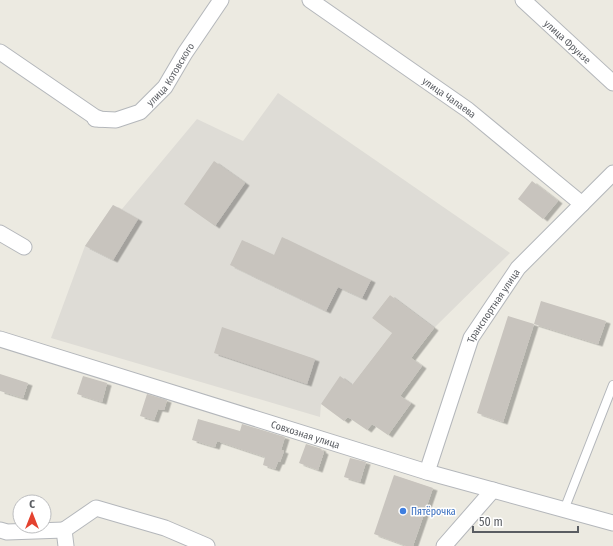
<svg xmlns="http://www.w3.org/2000/svg" width="613" height="546" font-family="'Fira Sans Condensed',sans-serif">
  <defs>
    <filter id="shadow"><feDropShadow dx="4.5" dy="2.5" stdDeviation="0" flood-color="#0004"/></filter>
  </defs>
  <rect width="100%" height="100%" fill="#eceae1"/>
  <!-- industrial -->
  <polygon fill="#dedcd6" points="278,93 510,253 434,328 390,295 372,318 392,333 352,385 321,404 320,417 51,338 85,246 113,205 122,209 197,119 243,141"/>
  <!-- building -->
  <g fill="#c8c4be" filter="url(#shadow)">
    <polygon points="214,161 245,183 215,226 184,204"/>
    <polygon points="532,181 558,201 543,219 518,199"/>
    <polygon points="113,205 138,219 113,260 85,246"/>
    <polygon points="282,237 371,280 362,298 338,287 326,311 230,265 242,240 274,255"/>
    <polygon points="390,295 434,328 411,358 422,366 400,396 411,403 388,435 372,424 367,430 348,417 344,421 321,404 340,376 352,385 392,333 372,318"/>
    <polygon points="541,301 606,321 598,344 534,324"/>
    <polygon points="508,316 534,324 503,422 477,413"/>
    <polygon points="222,327 315,359 307,384 214,353"/>
    <polygon points="0,374 28,383 23,398 0,391"/>
    <polygon points="83,376 107,383 102,402 77,394"/>
    <polygon points="147,394 167,400 164,410 158,409 154,420 140,416"/>
    <polygon points="198,419 240,431 242,424 285,437 281,450 284,451 280,462 278,462 275,469 263,465 265,457 217,441 215,447 192,440"/>
    <polygon points="306,444 322,449 321,450 324,452 318,470 299,463"/>
    <polygon points="350,458 366,462 360,482 344,477"/>
    <polygon points="394,475 433,488 413,546 407,546 374,534"/>
  </g>
  <g fill="none" stroke-linecap="round" stroke-linejoin="round">
    <defs>
      <polyline id="service" points="564,510 613,385"/>
      <g id="minor">
        <path id="s1" d="M310,0L468,110L582,204"/>
        <path id="s2" d="M523,0L613,83"/>
        <polyline points="0,52 95,117 100,119"/>
        <path id="s3" d="M95,119L116,120L140,112L165,87L185,53L221,0"/>
        <polyline points="0,233 24,247"/>
        <path id="s4" d="M0,339L427,472L613,523"/>
        <path id="s5" d="M427,472L471,338L518,268L613,173"/>
        <polyline points="0,530 7,532 64,530"/>
        <polyline points="64,530 96,508 165,528 207,546"/>
        <polyline points="64,530 66,546"/>
        <polyline points="444,546 493,490"/>
      </g>
    </defs>
    <!-- service casing -->
    <use href="#service" stroke="#b4b7bb" stroke-width="10"/>
    <!-- minor casing -->
    <use href="#minor" stroke="#b4b7bb" stroke-width="17"/>
    <!-- service -->
    <use href="#service" stroke="#fff" stroke-width="8"/>
    <!-- minor -->
    <use href="#minor" stroke="#fff" stroke-width="15"/>
  </g>
  <!-- markers -->
  <circle fill="#3f7fe0" stroke="#fff" stroke-width="1.5" cx="403" cy="511" r="4"/>
  <g text-anchor="middle" stroke-width="3" stroke-linejoin="round" paint-order="stroke">
    <!-- street labels -->
    <g font-size="10" fill="#5a5d62" stroke="#fff">
      <text dy="4" stroke="none"><textPath href="#s2" startOffset="61">улица Фрунзе</textPath></text>
      <text dy="4" stroke="none"><textPath href="#s3" startOffset="95">улица Котовского</textPath></text>
      <text dy="4" stroke="none"><textPath href="#s1" startOffset="170">улица Чапаева</textPath></text>
      <text dy="4" stroke="none"><textPath href="#s5" startOffset="180">Транспортная улица</textPath></text>
      <text dy="4" stroke="none"><textPath href="#s4" startOffset="320">Совхозная улица</textPath></text>
    </g>
    <!-- shop labels -->
    <g font-size="10" fill="#366cbe" stroke="#fff" text-anchor="start">
      <text x="411" y="515">Пятёрочка</text>
    </g>
  </g>
  <!-- north arrow -->
  <g transform="translate(32 514)"><circle r="19" fill="#ffffff" stroke="#bdbec0"/>
  <path d="M0-3L7 15L0 10L-7 15Z" fill="#e4422f"/>
  <text y="-6" font-size="11" font-weight="bold" text-anchor="middle" fill="#5a5d62">С</text>
  </g>
  <!-- scale -->
  <path d="M473 526v6h105v-6" fill="none" stroke="#5a5d62" stroke-width="2"/>
  <text x="479" y="526" font-size="12" fill="#5a5d62" stroke="#ffffff" stroke-width="3" paint-order="stroke">50 m</text>
</svg>
